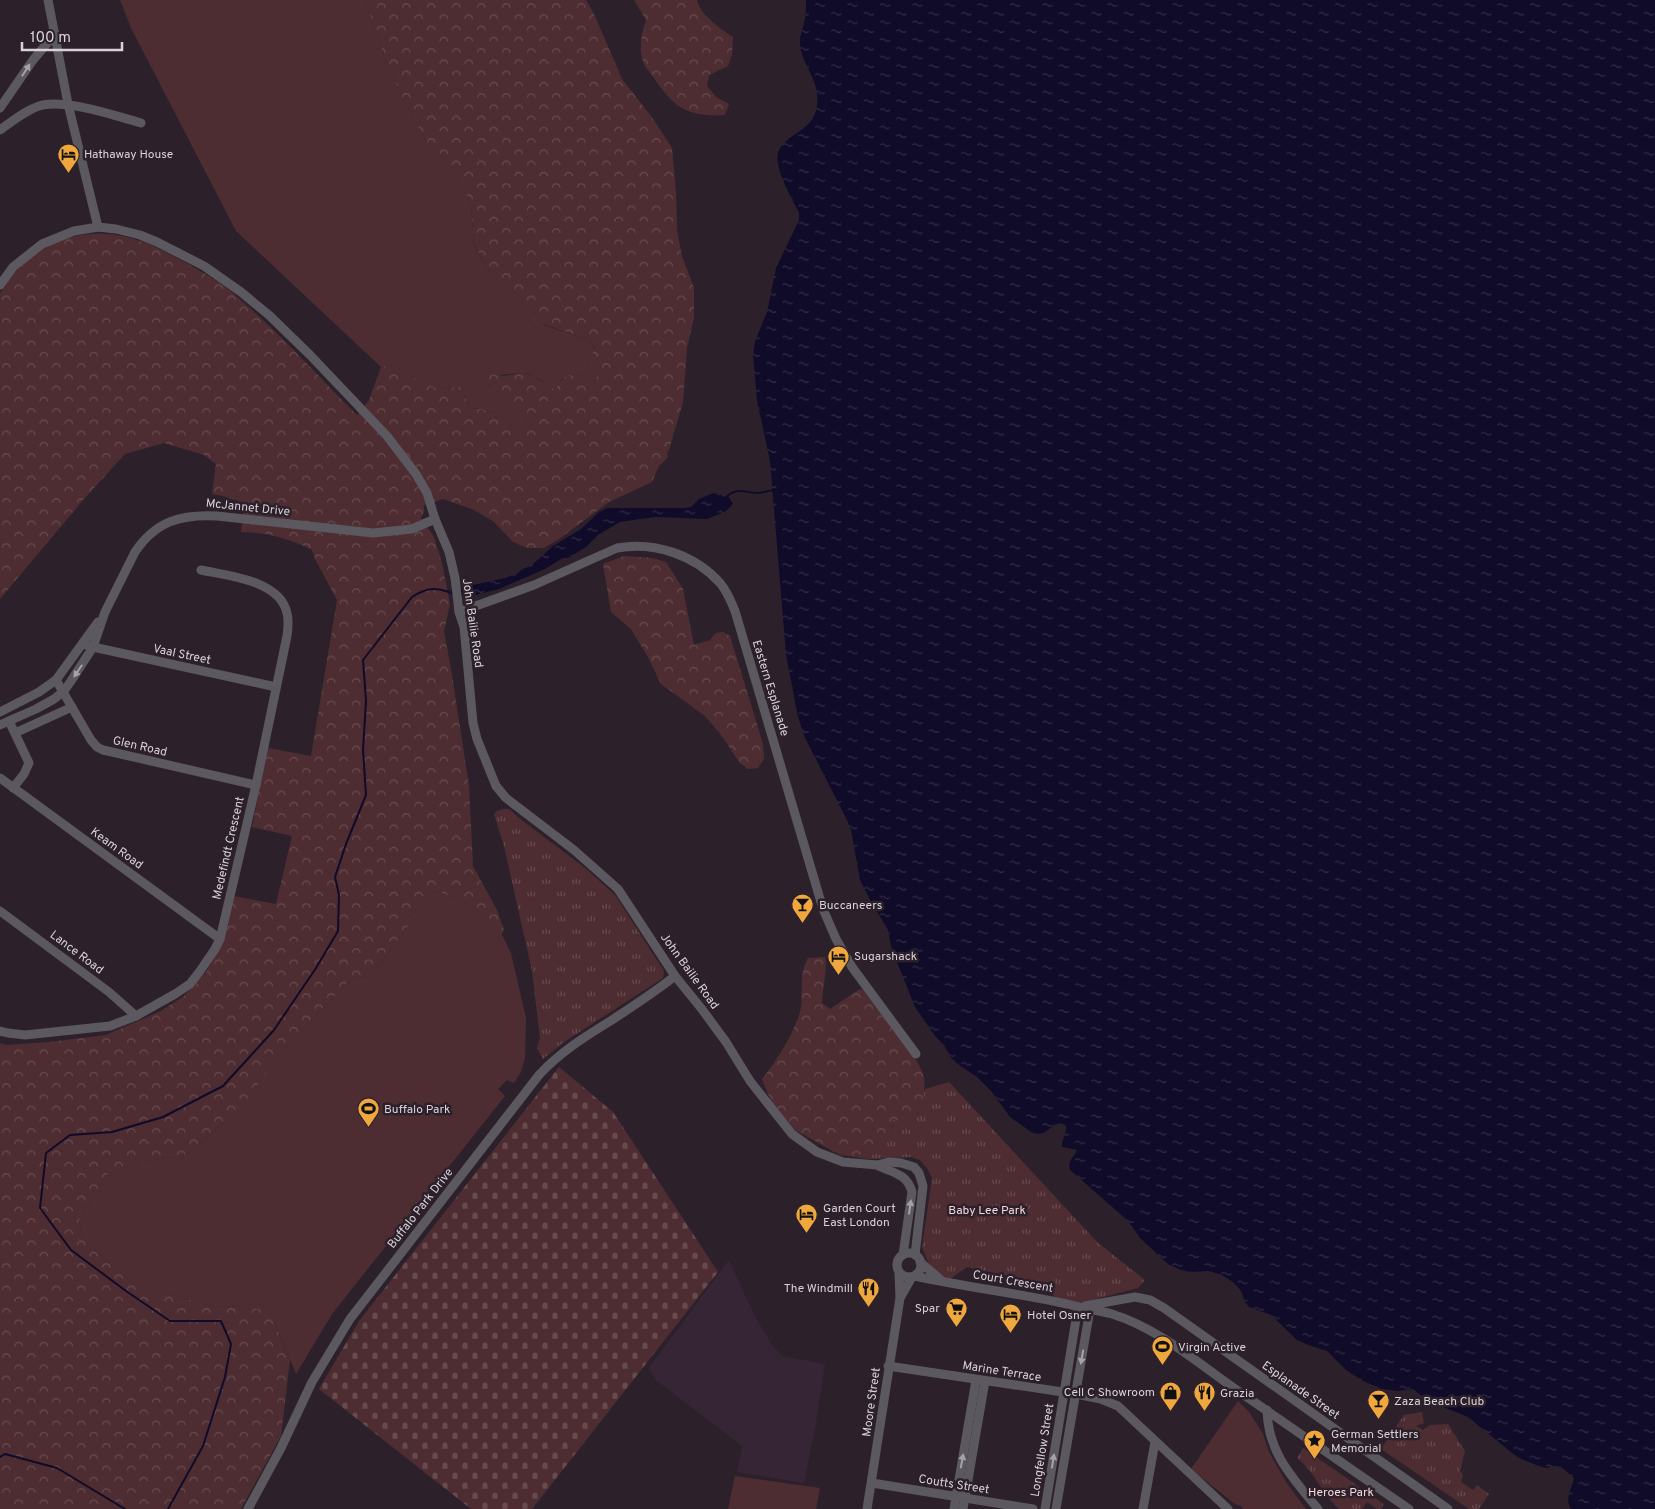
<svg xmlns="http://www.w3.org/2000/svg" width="1655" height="1509" font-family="Overpass,sans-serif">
  <defs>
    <pattern id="forest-crowns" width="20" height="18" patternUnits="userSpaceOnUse" patternTransform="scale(1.25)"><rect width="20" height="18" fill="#4e2d32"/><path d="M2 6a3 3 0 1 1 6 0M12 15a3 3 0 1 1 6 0" fill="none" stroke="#674b4f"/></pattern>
    <pattern id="cemetery-stones" width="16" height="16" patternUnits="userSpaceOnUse" patternTransform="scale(1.25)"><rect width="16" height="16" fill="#4e2d32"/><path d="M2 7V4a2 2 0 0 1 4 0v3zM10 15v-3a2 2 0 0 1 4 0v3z" fill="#674b4f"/></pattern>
    <pattern id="park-tufts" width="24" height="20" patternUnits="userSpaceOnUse" patternTransform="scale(1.25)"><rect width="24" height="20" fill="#4e2d32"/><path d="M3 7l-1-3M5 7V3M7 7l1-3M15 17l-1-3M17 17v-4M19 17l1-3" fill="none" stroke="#674b4f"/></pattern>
    <pattern id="water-ripples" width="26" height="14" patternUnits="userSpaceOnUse" patternTransform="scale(1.25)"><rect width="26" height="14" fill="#100b28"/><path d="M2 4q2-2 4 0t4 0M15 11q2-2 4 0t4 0" fill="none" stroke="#322e47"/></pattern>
  </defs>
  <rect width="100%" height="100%" fill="#2c212b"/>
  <!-- built -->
  <polygon fill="#362635" points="729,1260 754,1315 772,1345 782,1356 825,1364 816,1422 804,1483 737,1472 742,1446 656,1380 649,1368"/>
  <!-- grass -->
  <g fill="#4e2d32">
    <path d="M120,0H365L386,61L404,101L427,142L445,158L471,203L474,246L489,271L503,284L522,298L524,306L544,325L588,340L595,349L588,364L592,370L599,374L595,381L579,375L562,379L556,389L552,390C544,383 535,374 523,373C513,373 505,376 494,374L489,385L502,402L529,427L522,437C514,429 505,417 495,413C473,403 471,418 462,387L436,388L411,376L393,364L381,367L236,231L131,28Z"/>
    <polygon points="435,890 473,906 502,935 511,953 526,1018 525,1058 521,1072 514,1083 507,1080 498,1089 505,1096 332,1314 296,1374 275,1323 249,1307 212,1306 169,1294 149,1294 119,1272 83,1239 79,1220 108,1173 147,1161 185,1155 239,1110 289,1043 352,978 371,976"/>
    <polygon points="1238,1401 1249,1412 1263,1434 1269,1452 1286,1482 1306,1509 1243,1509 1241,1506 1235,1504 1191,1469"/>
    <polygon points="735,1476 820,1488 816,1509 728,1509"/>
  </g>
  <!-- forest -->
  <g fill="url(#forest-crowns)">
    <path d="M365,0H586L594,14L622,79L651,116L672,148L676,192L677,231L682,256L694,288V317L687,348L683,402L669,450L667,452L668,457L659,466L652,482L609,502L559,539L544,548H527L513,542L493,521L472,509L443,499L424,505V512L421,518L434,537L442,563L450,604L444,631L452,675L469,786L473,866L497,910L504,930L501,936L473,906L435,890L371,976L352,978L289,1043L239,1110L185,1155L147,1161L108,1173L79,1220L83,1239L119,1272L149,1294H169L212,1306L249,1307L262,1310L275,1323L290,1360L281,1436L241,1509H0V1043L6,1045L49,1042L106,1035L161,1011L184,996L206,972L223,942L233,896L276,904L292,836L252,827L268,748L311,756L337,600L315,559L312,550C290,539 266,532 241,532L243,514L239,501L223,496L212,494L216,464L204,455L164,443L125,454L84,499L0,599V293C11,277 22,261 38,251C47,244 59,241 69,238C114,225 150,243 188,264C204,273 221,283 235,295C279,332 317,375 357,415L369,400L381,367L393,364L411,376L436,388L462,387C471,418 472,403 495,413C505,417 514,429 522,436L529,427C518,417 484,391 489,376L494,374L503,376L523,373L534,376L552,389L556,388C568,369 577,374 595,381L598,374L592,370L588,364L595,348L588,340L535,321L524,306L522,298L503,284L489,271L474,245L471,203L445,158L427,142L404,101L386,61Z"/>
    <path d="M634,0H697C699,14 722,30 733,37L732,55L728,66L709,75L707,86L716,97L729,104L725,115C688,117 674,108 654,78C650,72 643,65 642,58C639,45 642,33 646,20Z"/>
    <polygon points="624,556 652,558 666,562 683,589 694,645 710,640 716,633 723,632 730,636 763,744 764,759 758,768 748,769 739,762 722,736 705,716 661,684 648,657 631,629 611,612 603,564"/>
    <path d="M825,957C828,965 822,993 822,1003L830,1009L860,989L863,990L918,1063C920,1068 923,1073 924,1078C926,1090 921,1120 908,1124C904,1126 897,1125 892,1125L893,1132L882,1143L869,1151L856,1157L840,1155L795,1130L772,1104L762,1079C775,1064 798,1027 801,1007C803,990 799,974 808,958Z"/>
  </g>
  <!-- cemetery -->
  <polygon fill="url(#cemetery-stones)" points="559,1067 613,1112 718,1272 532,1509 471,1509 319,1389 359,1321"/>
  <!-- park -->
  <g fill="url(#park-tufts)">
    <polygon points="503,809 509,809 519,818 585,868 615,895 664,971 663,978 564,1042 543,1059 537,1048 540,1038 532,971 504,846 494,814 497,811"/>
    <path d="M949,1082L1098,1243L1145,1280L1138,1288L1081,1303L1056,1299L1046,1284L967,1267L950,1279L935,1272L928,1262L922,1247L932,1178L927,1168L920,1160L911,1157L867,1159L856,1157C870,1151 881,1144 893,1132V1120H897L902,1125C920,1124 921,1104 925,1089Z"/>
    <polygon points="1422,1412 1424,1423 1416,1426 1423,1430 1430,1425 1448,1424 1465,1451 1460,1471 1463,1475 1461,1482 1473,1490 1477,1485 1489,1494 1479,1509 1469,1509 1381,1449 1404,1415"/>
    <path d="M1303,1448L1384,1504L1381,1509H1377L1367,1502L1362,1509H1339C1322,1494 1315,1472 1297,1458Z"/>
  </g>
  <!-- water -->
  <g fill="url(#water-ripples)">
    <path d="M806,0H1655V1509H1571C1564,1498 1572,1489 1574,1478L1561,1467L1556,1466L1546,1468L1539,1466L1521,1459L1512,1453L1468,1417L1428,1401L1413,1389L1398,1391L1382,1389L1363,1381L1346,1370L1327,1351L1308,1345L1297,1340L1271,1315L1249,1307L1245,1302L1241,1291L1234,1283L1222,1275L1208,1271L1190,1272L1181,1270L1168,1264L1141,1239L1127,1220L1070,1170C1067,1160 1074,1158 1077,1150L1062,1147C1061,1140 1067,1134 1066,1126L1061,1123L1056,1124L1044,1133L1037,1134L1031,1132L1010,1117L991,1091L977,1077L959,1065L951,1058L944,1045L935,1036L915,1007L892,950L888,930L869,898L860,880L851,830L846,818L805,738L798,717L786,655L770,461L757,401L753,355L755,341L767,312L776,268L799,220V213C792,198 781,181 778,164C772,133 815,137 817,104C820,81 803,66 800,46C799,37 802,31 804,23C806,15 806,8 806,0Z"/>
    <polygon points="713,493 729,497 733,504 725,512 707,519 656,517 620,522 598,535 586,547 568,558 563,558 545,569 499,589 472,596 449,594 450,590 505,578 518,573 521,570 532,565 553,546 581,529 599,512 607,508 684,508 691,507 699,499"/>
  </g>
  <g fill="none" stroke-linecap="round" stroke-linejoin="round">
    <!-- stream -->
    <g stroke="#100b28" stroke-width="2">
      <path d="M725,498C737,487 743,492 757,493C762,493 768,491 773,490"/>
      <polyline points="0,1457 5,1454 57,1468 125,1509"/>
      <path d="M168,1509L203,1446L225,1377L231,1344L221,1321H170L126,1291L71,1250L40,1208L46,1153L70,1135L112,1132L163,1117L223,1086L274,1030L316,968L338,931L339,895L335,877L346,844L366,795L363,750L366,701L363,660L412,597C426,588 434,587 449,592"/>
    </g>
    <!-- minor -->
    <g stroke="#5b585f" stroke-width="9">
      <polyline points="48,0 68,104 98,227"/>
      <polyline points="0,108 33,60 55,34"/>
      <path d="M0,130C12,121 25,111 39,106C63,98 116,116 141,123"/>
      <polyline points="0,285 13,267 42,244 74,231 98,227 116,229 140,235 157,242 204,266 241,292 270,316 310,355 387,436 416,474 427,493 435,519 449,552 455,578 459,612 464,627 473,723 477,739 496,786 506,798 574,850 618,889 675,976 701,1008 726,1042 750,1081 792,1134 817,1152 843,1162 877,1165 889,1162 901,1163 914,1167 919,1173 923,1186 915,1255"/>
      <path d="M459,612L534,585L617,548C654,541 695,555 720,583C727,591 731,601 735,611L823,909L836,939L852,967L916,1054"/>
      <polyline points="83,644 93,647 276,687"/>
      <polyline points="56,680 91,740 97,747 103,750 256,785"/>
      <polyline points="0,712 39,692 56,680 98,622"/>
      <polyline points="9,721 29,763 24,774 13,788"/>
      <path d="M0,725L36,709L54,699L64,691L71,681L93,647L105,612L135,552C156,521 181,514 217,516L373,533L412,529L435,519"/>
      <polyline points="15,733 72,707"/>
      <polyline points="0,778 220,939"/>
      <polyline points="0,911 109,992 136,1016"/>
      <path d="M0,1031L8,1033L25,1035L110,1026L136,1016L175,994L190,984L200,971L215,949L220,939L256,785L287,636C288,629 289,621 287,613C280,580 228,576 201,570"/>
      <path d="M877,1165C892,1173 907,1173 912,1192L903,1255"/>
      <circle cx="909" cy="1265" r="12"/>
      <polyline points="920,1262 941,1280"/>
      <path d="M915,1276C965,1287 1017,1293 1067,1304C1082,1308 1097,1310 1112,1314C1160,1329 1200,1365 1241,1393C1297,1431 1353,1471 1409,1509"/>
      <polyline points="900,1298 912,1277"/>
      <polyline points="1085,1306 1135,1297 1150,1300 1164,1308 1448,1509"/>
      <polyline points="888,1366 1076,1394 1101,1399 1118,1406 1228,1509"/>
      <path d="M1267,1410C1268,1453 1292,1477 1318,1509"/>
      <polyline points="872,1483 1033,1509"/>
      <path d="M248,1509L281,1448L312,1382L350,1319L539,1075C560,1052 586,1036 612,1020C633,1006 655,992 675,976"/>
      <polyline points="867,1509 900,1298 899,1273"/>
      <polyline points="954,1509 976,1380"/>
      <polyline points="963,1509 985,1381"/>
      <polyline points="1045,1509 1078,1307"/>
      <polyline points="1056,1509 1090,1309"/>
      <polyline points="1143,1509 1155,1442"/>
    </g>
  </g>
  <!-- one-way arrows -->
  <defs><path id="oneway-solid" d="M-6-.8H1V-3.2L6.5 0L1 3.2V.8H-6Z" transform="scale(1.25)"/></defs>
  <g fill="#a7a1a8">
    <use href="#oneway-solid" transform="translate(26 70) rotate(-57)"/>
    <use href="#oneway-solid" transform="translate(78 671) rotate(124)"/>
    <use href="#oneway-solid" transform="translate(910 1207) rotate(-82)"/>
    <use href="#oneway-solid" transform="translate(1082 1357) rotate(100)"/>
    <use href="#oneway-solid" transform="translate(962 1461) rotate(-80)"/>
    <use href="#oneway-solid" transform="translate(1053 1461) rotate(-81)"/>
  </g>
  <!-- icons -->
  <defs>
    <symbol id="hotel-pin" viewBox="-11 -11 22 30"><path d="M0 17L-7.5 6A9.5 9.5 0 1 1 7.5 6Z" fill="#efa73e" stroke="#2c212b"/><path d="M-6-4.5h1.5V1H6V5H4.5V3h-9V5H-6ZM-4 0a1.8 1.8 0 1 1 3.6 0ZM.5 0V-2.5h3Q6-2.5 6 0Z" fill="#111"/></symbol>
    <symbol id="bar-pin" viewBox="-11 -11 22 30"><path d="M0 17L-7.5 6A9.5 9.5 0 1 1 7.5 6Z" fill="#efa73e" stroke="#2c212b"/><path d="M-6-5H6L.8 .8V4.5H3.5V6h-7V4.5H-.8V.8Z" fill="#111"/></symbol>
    <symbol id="stadium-pin" viewBox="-11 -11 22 30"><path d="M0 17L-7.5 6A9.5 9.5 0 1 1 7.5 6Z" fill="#efa73e" stroke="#2c212b"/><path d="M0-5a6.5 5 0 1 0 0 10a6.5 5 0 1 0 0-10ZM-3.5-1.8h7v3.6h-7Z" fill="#111"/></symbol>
    <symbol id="restaurant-pin" viewBox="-11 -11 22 30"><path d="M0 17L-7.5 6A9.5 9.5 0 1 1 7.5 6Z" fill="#efa73e" stroke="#2c212b"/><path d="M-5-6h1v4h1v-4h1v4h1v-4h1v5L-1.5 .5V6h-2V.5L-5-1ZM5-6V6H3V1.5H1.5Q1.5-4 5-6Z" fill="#111"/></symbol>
    <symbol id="supermarket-pin" viewBox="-11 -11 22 30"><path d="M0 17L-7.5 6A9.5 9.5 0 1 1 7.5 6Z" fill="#efa73e" stroke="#2c212b"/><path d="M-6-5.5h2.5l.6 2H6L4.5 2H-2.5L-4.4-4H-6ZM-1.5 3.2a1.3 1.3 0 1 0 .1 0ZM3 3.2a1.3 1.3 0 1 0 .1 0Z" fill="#111"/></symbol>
    <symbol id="shop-pin" viewBox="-11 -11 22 30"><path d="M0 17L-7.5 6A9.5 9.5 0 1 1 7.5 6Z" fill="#efa73e" stroke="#2c212b"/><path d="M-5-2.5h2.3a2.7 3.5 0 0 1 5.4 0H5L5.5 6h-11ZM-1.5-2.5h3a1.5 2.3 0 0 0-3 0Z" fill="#111"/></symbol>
    <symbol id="sight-pin" viewBox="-11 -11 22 30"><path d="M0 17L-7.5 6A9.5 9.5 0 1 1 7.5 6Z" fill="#efa73e" stroke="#2c212b"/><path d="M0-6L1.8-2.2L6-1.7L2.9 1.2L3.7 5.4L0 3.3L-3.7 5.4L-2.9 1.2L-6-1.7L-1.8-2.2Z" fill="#111"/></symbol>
  </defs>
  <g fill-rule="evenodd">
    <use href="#hotel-pin" x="56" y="142" width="25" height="34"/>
    <use href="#bar-pin" x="790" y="892" width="25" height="34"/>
    <use href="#hotel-pin" x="826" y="944" width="25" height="34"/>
    <use href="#stadium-pin" x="356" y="1096" width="25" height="34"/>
    <use href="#hotel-pin" x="794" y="1202" width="25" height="34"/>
    <use href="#restaurant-pin" x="856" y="1276" width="25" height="34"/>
    <use href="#supermarket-pin" x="944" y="1296" width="25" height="34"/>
    <use href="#hotel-pin" x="998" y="1302" width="25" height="34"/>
    <use href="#stadium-pin" x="1150" y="1334" width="25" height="34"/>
    <use href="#shop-pin" x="1158" y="1380" width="25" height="34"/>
    <use href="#restaurant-pin" x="1192" y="1380" width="25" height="34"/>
    <use href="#bar-pin" x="1366" y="1388" width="25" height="34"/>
    <use href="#sight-pin" x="1302" y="1428" width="25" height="34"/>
  </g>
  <g text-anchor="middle" stroke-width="5" stroke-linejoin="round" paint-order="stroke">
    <!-- poi labels -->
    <g font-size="12" fill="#d9d2d9" stroke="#2c212b" text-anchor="start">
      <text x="84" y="158">Hathaway House</text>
      <text x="819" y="909">Buccaneers</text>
      <text x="854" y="960">Sugarshack</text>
      <text x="384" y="1113">Buffalo Park</text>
      <text x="823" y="1212">Garden Court<tspan x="823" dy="14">East London</tspan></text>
      <text x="853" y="1292" text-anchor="end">The Windmill</text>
      <text x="940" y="1312" text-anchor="end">Spar</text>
      <text x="1027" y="1319">Hotel Osner</text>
      <text x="1178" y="1351">Virgin Active</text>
      <text x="1155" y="1396" text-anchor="end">Cell C Showroom</text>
      <text x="1220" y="1397">Grazia</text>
      <text x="1394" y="1405">Zaza Beach Club</text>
      <text x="1331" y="1438">German Settlers<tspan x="1331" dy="14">Memorial</tspan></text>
    </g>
    <!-- street labels -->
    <g font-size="12" fill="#d9d2d9" stroke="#2c212b">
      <text transform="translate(248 507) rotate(6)" y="4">McJannet Drive</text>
      <text transform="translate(473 623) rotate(82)" y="4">John Bailie Road</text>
      <text transform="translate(182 654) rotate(12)" y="4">Vaal Street</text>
      <text transform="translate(771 688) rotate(73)" y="4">Eastern Esplanade</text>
      <text transform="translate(140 746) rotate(13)" y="4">Glen Road</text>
      <text transform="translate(117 848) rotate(36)" y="4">Keam Road</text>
      <text transform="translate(228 848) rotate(-77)" y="4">Medefindt Crescent</text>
      <text transform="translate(77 952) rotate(37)" y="4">Lance Road</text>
      <text transform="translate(690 971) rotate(54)" y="4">John Bailie Road</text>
      <text transform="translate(420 1208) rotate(-52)" y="4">Buffalo Park Drive</text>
      <text transform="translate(1013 1281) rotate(10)" y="4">Court Crescent</text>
      <text transform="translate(1002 1371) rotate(9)" y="4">Marine Terrace</text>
      <text transform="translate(1301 1390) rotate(35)" y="4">Esplanade Street</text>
      <text transform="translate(871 1402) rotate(-82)" y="4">Moore Street</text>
      <text transform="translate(1042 1450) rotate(-81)" y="4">Longfellow Street</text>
      <text transform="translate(954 1484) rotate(9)" y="4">Coutts Street</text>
    </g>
    <!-- park labels -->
    <g font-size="12" fill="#f6d7db" stroke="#2c212b">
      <text x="987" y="1214">Baby Lee Park</text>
      <text x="1341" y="1496">Heroes Park</text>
    </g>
  </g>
  <!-- scale -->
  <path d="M22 42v8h100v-8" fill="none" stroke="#d9d2d9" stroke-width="2.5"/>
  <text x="30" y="42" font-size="15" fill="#d9d2d9" stroke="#2c212b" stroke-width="4" paint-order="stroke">100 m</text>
</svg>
